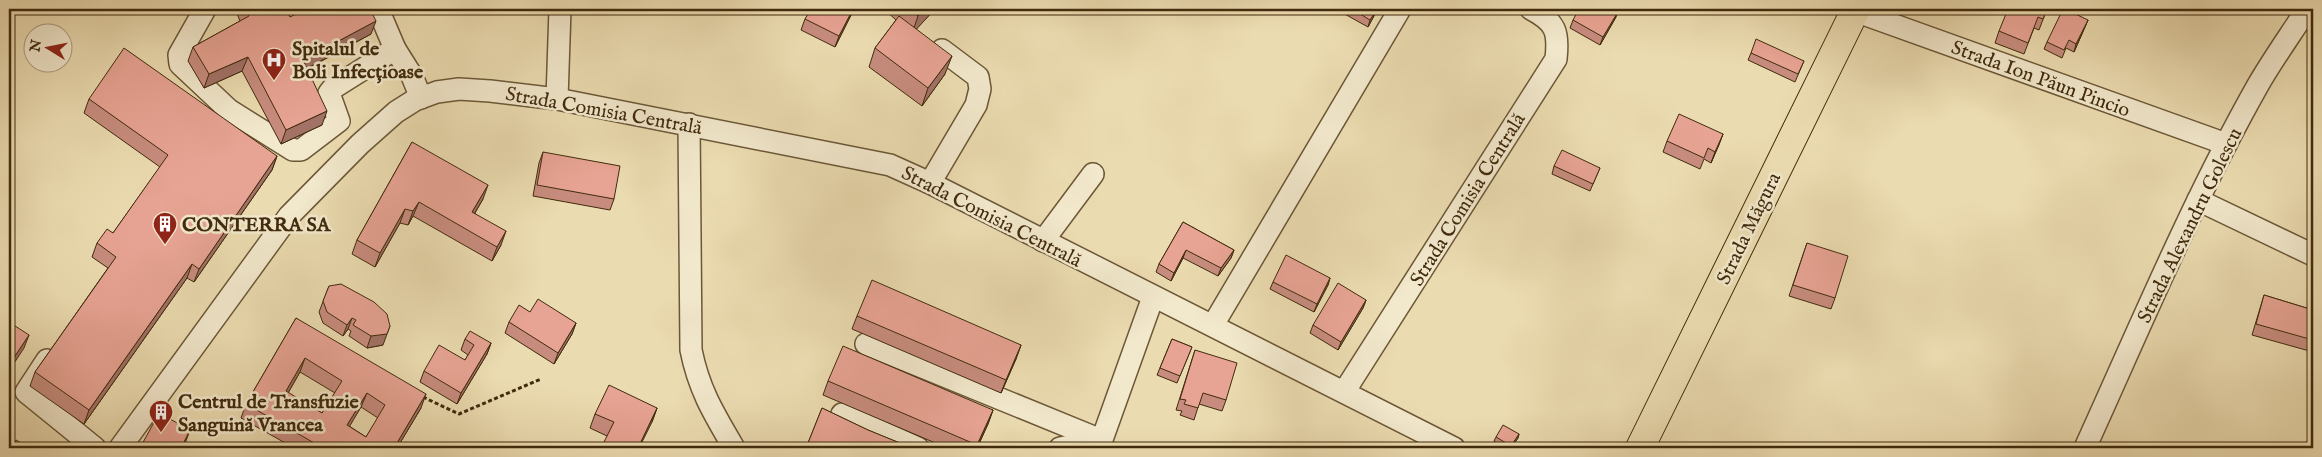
<svg xmlns="http://www.w3.org/2000/svg" width="2322" height="457" font-family="'IM FELL English',serif">
  <rect width="100%" height="100%" fill="#ebdbb0"/>
  <filter id="stains"><feTurbulence type="fractalNoise" baseFrequency=".004" numOctaves="4"/><feColorMatrix values="0 0 0 0 .2 0 0 0 0 .09 0 0 0 0 .02 0 0 0 .5 -.17"/></filter>
  <radialGradient id="worn" r=".72"><stop offset=".6" stop-color="#630" stop-opacity="0"/><stop offset="1" stop-color="#630" stop-opacity=".3"/></radialGradient>
  <g fill="none" stroke-linecap="round" stroke-linejoin="round">
    <defs>
      <g id="minor">
        <polyline points="205,9 179,55 180,64 229,110 293,150 301,150 339,121 329,93 333,88 395,49 412,76 421,98"/>
        <polyline points="378,9 395,49"/>
        <polyline points="1855,11 2226,144"/>
        <polyline points="557,99 560,9"/>
        <path d="M689,124L691,350C699,390 714,414 734,448"/>
        <polyline points="930,183 976,105 980,89 978,77 942,50"/>
        <polyline points="2198,200 2313,255"/>
        <polyline points="1043,241 1093,174"/>
        <polyline points="1213,325 1400,9"/>
        <polyline points="866,344 1101,440"/>
        <polyline points="47,360 26,392 95,448"/>
        <path d="M1344,392L1556,59C1559,32 1556,22 1531,9"/>
        <polyline points="842,414 918,448"/>
        <polyline points="120,448 289,216 360,144 396,112 415,100 437,92 459,89 490,91 557,99 890,165 930,183 1454,448"/>
        <polyline points="1060,448 1101,440"/>
        <polyline points="1099,448 1153,297"/>
        <path d="M2085,448C2140,327 2192,202 2258,85C2273,59 2291,34 2307,9"/>
      </g>
      <polyline id="major" points="1640,448 1856,9"/>
    </defs>
    <!-- minor casing -->
    <use href="#minor" stroke="#6b5736" stroke-width="24"/>
    <!-- major casing -->
    <use href="#major" stroke="#402b0d" stroke-width="30"/>
    <!-- path -->
    <polyline stroke="#402b0d" stroke-width="3" stroke-dasharray="4 2.5" stroke-linecap="butt" points="423,397 459,414 541,379"/>
    <!-- minor -->
    <use href="#minor" stroke="#f2e8cc" stroke-width="21"/>
    <!-- major -->
    <use href="#major" stroke="#ebdbb0" stroke-width="28"/>
  </g>
  <!-- wall -->
  <g fill="#c78c7e" stroke="#402b0d" fill-rule="evenodd">
    <polygon points="235,9 286,9 290,17 371,34 307,69 322,125 281,144 242,71 204,88 188,61 193,47 240,21"/>
    <polygon points="854,9 835,47 801,30 805,19"/>
    <polygon points="884,9 935,9 916,29 945,74 922,106 869,67 875,48 896,20"/>
    <polygon points="1343,9 1377,9 1375,14 1368,27 1341,12"/>
    <polygon points="2047,9 2039,30 2034,28 2024,54 1995,43 1999,31"/>
    <polygon points="1616,17 1600,45 1570,28 1573,20"/>
    <polygon points="2088,20 2085,27 2074,52 2066,48 2062,58 2044,49 2047,42"/>
    <polygon points="1751,53 1804,61 1795,82 1748,60"/>
    <polygon points="89,99 277,156 272,170 194,282 187,278 84,424 30,386 35,372 108,268 92,257 97,243 113,233 160,167 84,113"/>
    <polygon points="1723,134 1711,163 1704,159 1700,169 1663,152 1667,141"/>
    <polygon points="412,142 483,199 475,213 501,245 492,261 413,216 408,225 400,223 375,267 352,254 357,240"/>
    <polygon points="543,152 614,199 610,210 533,196 539,163"/>
    <polygon points="1554,166 1600,168 1590,191 1552,174"/>
    <polygon points="1183,222 1234,250 1231,258 1218,276 1183,258 1171,281 1156,272 1159,264"/>
    <polygon points="1807,243 1835,298 1831,309 1789,296"/>
    <polygon points="1330,278 1328,285 1314,312 1270,289 1273,282"/>
    <polygon points="329,286 383,345 367,348 349,336 351,331 348,329 343,336 323,323 319,312"/>
    <polygon points="2264,295 2313,310 2313,352 2252,335"/>
    <polygon points="1366,300 1363,308 1338,350 1310,333 1313,325"/>
    <polygon points="530,312 576,323 572,334 554,364 505,333 509,322"/>
    <polygon points="857,316 1021,345 1016,359 1001,393 852,329"/>
    <path d="M296,318L421,408L397,448H294L241,418L246,404ZM300,372L335,393L322,413L288,393ZM361,407L378,418L366,437L349,426Z"/>
    <polygon points="465,339 491,343 487,354 457,404 420,382 424,371 465,360 468,355 461,350"/>
    <polygon points="1172,339 1192,347 1177,383 1157,375"/>
    <polygon points="1195,350 1226,400 1222,411 1199,404 1194,420 1180,415 1182,411 1176,410"/>
    <polygon points="828,381 993,410 988,424 977,448 947,448 823,395"/>
    <polygon points="657,408 652,422 607,436 590,428 595,414"/>
    <polygon points="822,408 868,430 912,448 806,448"/>
    <polygon points="1519,434 1518,438 1511,448 1506,448 1494,441 1496,437"/>
  </g>
  <!-- shaded-wall -->
  <g fill="#a27267" stroke="#402b0d">
    <polygon points="853,9 854,9 835,47 839,36"/>
    <polygon points="925,9 935,9 912,34 918,16"/>
    <polygon points="1377,9 1375,14 1368,27 1370,20"/>
    <polygon points="1619,10 1616,17 1600,45 1603,37"/>
    <polygon points="2088,20 2085,27 2074,52 2076,44"/>
    <polygon points="376,21 371,34 298,73 303,60"/>
    <polygon points="952,56 945,74 922,106 928,88"/>
    <polygon points="248,57 242,71 204,88 209,74"/>
    <polygon points="327,111 322,125 281,144 286,130"/>
    <polygon points="1723,134 1719,145 1711,163 1715,152"/>
    <polygon points="277,156 272,170 194,282 199,269"/>
    <polygon points="488,185 483,199 467,226 472,212"/>
    <polygon points="419,202 413,216 408,225 413,211"/>
    <polygon points="405,209 400,223 375,267 380,253"/>
    <polygon points="506,231 501,245 492,261 497,247"/>
    <polygon points="1186,250 1183,258 1171,281 1174,273"/>
    <polygon points="1234,250 1231,258 1218,276 1221,268"/>
    <polygon points="192,264 187,278 84,424 89,410"/>
    <polygon points="1330,278 1328,285 1314,312 1317,304"/>
    <polygon points="1366,300 1363,308 1338,350 1341,342"/>
    <polygon points="352,318 348,329 343,336 347,325"/>
    <polygon points="576,323 572,334 554,364 558,353"/>
    <polygon points="390,326 383,345 367,348 371,336"/>
    <polygon points="29,335 24,348 9,371 9,365"/>
    <polygon points="491,343 487,354 457,404 461,393"/>
    <polygon points="1021,345 1016,359 1001,393 1006,380"/>
    <polygon points="305,358 300,372 281,405 286,391"/>
    <polygon points="367,393 361,407 342,439 347,425"/>
    <polygon points="426,394 421,408 397,448 394,448"/>
    <polygon points="657,408 652,422 639,448 638,448"/>
    <polygon points="993,410 988,424 977,448 976,448"/>
    <polygon points="190,430 186,441 182,448 181,448"/>
    <polygon points="1519,434 1518,438 1510,448 1511,446"/>
  </g>
  <!-- building -->
  <g fill="#e7a393" stroke="#402b0d" fill-rule="evenodd">
    <polygon points="246,9 286,9 290,17 306,9 370,9 376,21 303,60 327,111 286,130 248,57 209,74 193,47 249,16"/>
    <polygon points="811,9 853,9 839,36 805,19"/>
    <polygon points="910,9 925,9 918,16"/>
    <polygon points="1352,9 1377,9 1370,20"/>
    <polygon points="1579,9 1617,9 1619,10 1603,37 1573,20"/>
    <polygon points="2008,9 2047,9 2043,19 2038,17 2028,43 1999,31"/>
    <polygon points="2063,9 2065,9 2088,20 2076,44 2069,40 2064,50 2047,42"/>
    <polygon points="899,16 952,56 928,88 875,48"/>
    <polygon points="1756,39 1804,61 1798,74 1751,53"/>
    <polygon points="124,48 277,156 199,269 192,264 89,410 35,372 116,257 97,243 107,229 113,233 168,155 89,99"/>
    <polygon points="1679,114 1723,134 1715,152 1708,148 1704,158 1667,141"/>
    <polygon points="412,142 488,185 472,212 506,231 497,247 419,202 413,211 405,209 380,253 357,240"/>
    <polygon points="1562,150 1600,168 1593,184 1554,166"/>
    <polygon points="543,152 620,166 614,199 537,185"/>
    <polygon points="1183,222 1234,250 1221,268 1186,250 1174,273 1159,264"/>
    <polygon points="1807,243 1848,256 1835,298 1793,285"/>
    <polygon points="1286,255 1330,278 1317,304 1273,282"/>
    <polygon points="872,280 1021,345 1006,380 857,316"/>
    <polygon points="1338,283 1366,300 1341,342 1313,325"/>
    <polygon points="341,284 374,302 387,314 390,326 387,334 371,336 353,325 356,320 352,318 347,325 327,312 323,301 329,286"/>
    <polygon points="2264,295 2313,310 2313,340 2256,324"/>
    <polygon points="538,299 576,323 558,353 509,322 519,305 530,312"/>
    <path d="M296,318L426,394L394,448H323L246,404ZM305,358L342,381L322,413L286,391ZM367,393L385,405L366,437L347,425Z"/>
    <polygon points="9,322 29,335 9,365"/>
    <polygon points="470,331 491,343 461,393 424,371 439,345 465,360 474,345 465,339"/>
    <polygon points="1172,339 1192,347 1180,376 1160,368"/>
    <polygon points="843,346 993,410 977,445 828,381"/>
    <polygon points="1195,350 1237,363 1226,400 1203,393 1198,408 1184,404 1186,400 1180,399"/>
    <polygon points="609,385 657,408 638,448 601,448 614,422 595,414"/>
    <polygon points="822,408 868,430 912,448 819,448 808,443"/>
    <polygon points="159,413 190,430 181,448 140,448"/>
    <polygon points="1503,425 1519,434 1511,446 1496,437"/>
    <polygon points="16,440 30,448 12,448"/>
  </g>
  <!-- icons -->
  <defs>
    <symbol id="hospital-pin" viewBox="-11 -11 22 30"><path d="M0 17L-7.5 6A9.5 9.5 0 1 1 7.5 6Z" fill="#8f2418" stroke="#f2e8cc"/><path d="M-5-5h3v3.5h4V-5h3V5h-3V1.5h-4V5h-3Z" fill="#fff"/></symbol>
    <symbol id="building-pin" viewBox="-11 -11 22 30"><path d="M0 17L-7.5 6A9.5 9.5 0 1 1 7.5 6Z" fill="#8f2418" stroke="#f2e8cc"/><path d="M-4-6H4V6H1V3H-1V6H-4ZM-2.5-4.3h1.7v1.8h-1.7ZM.8-4.3h1.7v1.8H.8ZM-2.5-1h1.7V.8h-1.7ZM.8-1h1.7V.8H.8Z" fill="#fff"/></symbol>
  </defs>
  <g fill-rule="evenodd">
    <use href="#hospital-pin" x="260" y="46" width="28" height="38"/>
    <use href="#building-pin" x="151" y="210" width="28" height="38"/>
    <use href="#building-pin" x="147" y="398" width="28" height="38"/>
  </g>
  <g text-anchor="middle" stroke-width="5" stroke-linejoin="round" paint-order="stroke">
    <!-- poi labels -->
    <g font-size="20" font-weight="bold" fill="#402b0d" stroke="#f2e8cc" text-anchor="start">
      <text x="292" y="55">Spitalul de<tspan x="292" dy="23">Boli Infecțioase</tspan></text>
      <text x="182" y="231">CONTERRA SA</text>
      <text x="178" y="408">Centrul de Transfuzie<tspan x="178" dy="23">Sanguină Vrancea</tspan></text>
    </g>
    <!-- street labels -->
    <g font-size="20" fill="#402b0d" stroke="#f2e8cc">
      <text transform="translate(2041 78) rotate(20)" y="7">Strada Ion Păun Pincio</text>
      <text transform="translate(604 110) rotate(10)" y="7">Strada Comisia Centrală</text>
      <text transform="translate(1467 199) rotate(-58)" y="7">Strada Comisia Centrală</text>
      <text transform="translate(992 216) rotate(27)" y="7">Strada Comisia Centrală</text>
      <text transform="translate(2189 225) rotate(-64)" y="7">Strada Alexandru Golescu</text>
      <text transform="translate(1748 228) rotate(-64)" y="7">Strada Măgura</text>
    </g>
  </g>
  <!-- margin -->
  <rect width="2322" height="457" fill="none" stroke="#ebdbb0" stroke-width="30"/>
  <rect x="10" y="10" width="2302" height="437" fill="none" stroke="#402b0d" stroke-width="2.5"/>
  <rect x="15" y="15" width="2292" height="427" fill="none" stroke="#402b0d"/>
  <!-- north arrow -->
  <g transform="translate(48 48) rotate(280)"><circle r="24" fill="#f2e8cc" stroke="#ab9c80"/>
  <path d="M0-4L9 19L0 12L-9 19Z" fill="#8f2418"/>
  <text y="-8" font-size="14" font-weight="bold" text-anchor="middle" fill="#402b0d">N</text>
  </g>
  <rect width="100%" height="100%" filter="url(#stains)"/>
  <rect width="100%" height="100%" fill="url(#worn)"/>
</svg>
